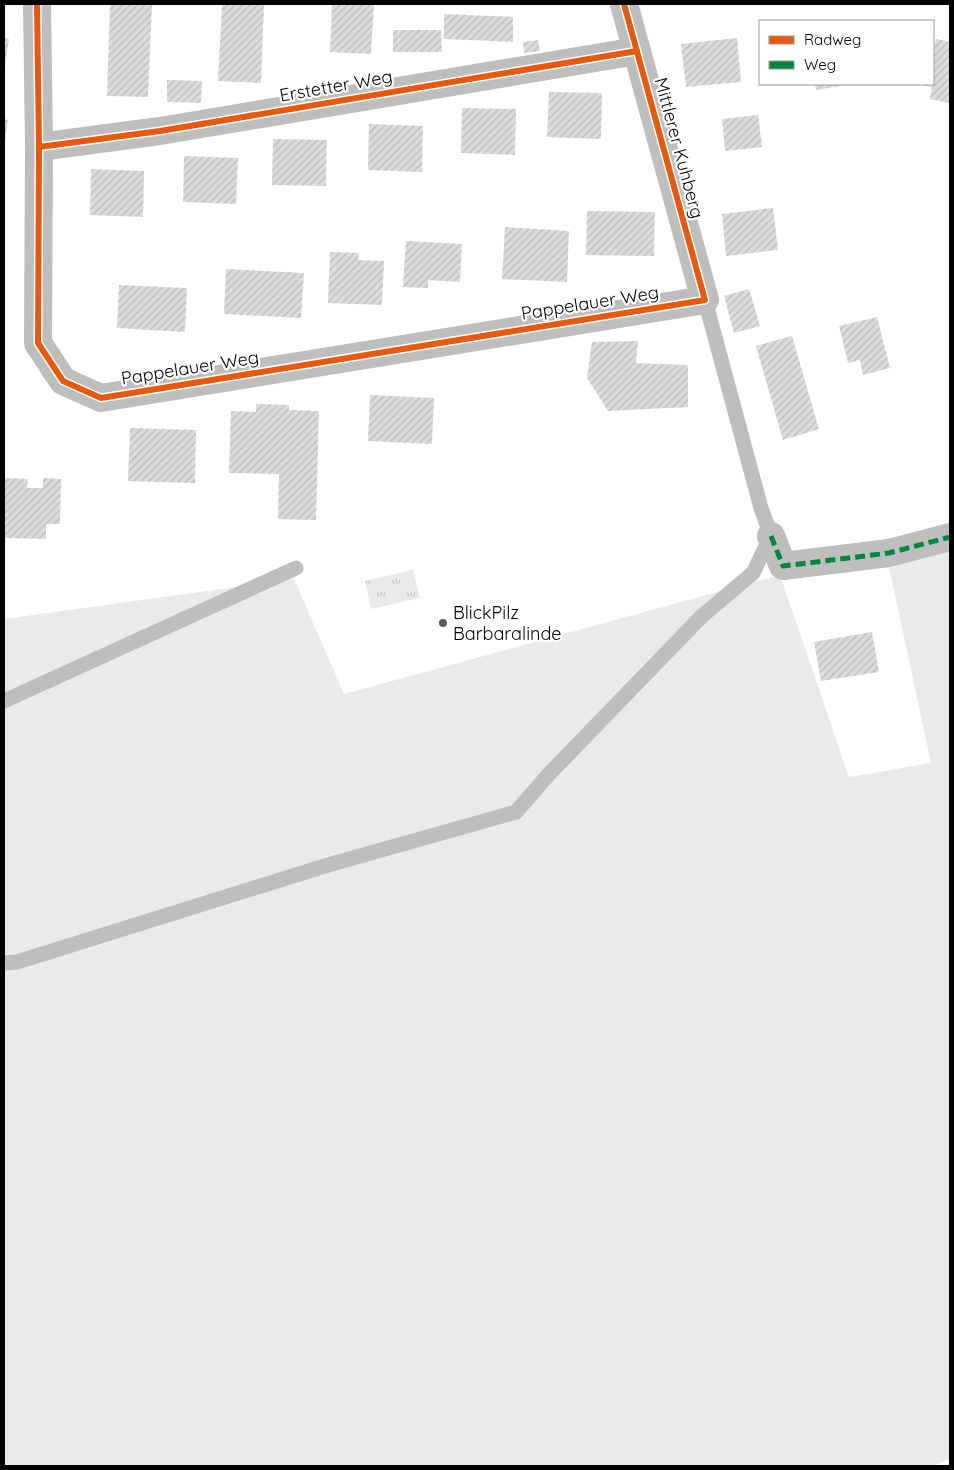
<svg xmlns="http://www.w3.org/2000/svg" width="954" height="1470" font-family="Quicksand,sans-serif">
  <defs>
    <pattern id="grass-tufts" width="24" height="20" patternUnits="userSpaceOnUse" patternTransform="scale(1.25)"><rect width="24" height="20" fill="#eaeaea"/><path d="M3 7l-1-3M5 7V3M7 7l1-3M15 17l-1-3M17 17v-4M19 17l1-3" fill="none" stroke="#c7c7c7"/></pattern>
    <pattern id="building-hatch" width="6" height="6" patternUnits="userSpaceOnUse" patternTransform="scale(1.25)"><rect width="6" height="6" fill="#dcdcdc"/><path d="M-1 1l2-2M0 6l6-6M5 7l2-2" fill="none" stroke="#bbb"/></pattern>
  </defs>
  <rect width="100%" height="100%" fill="#fff"/>
  <!-- grass -->
  <polygon fill="url(#grass-tufts)" points="413,570 420,598 371,609 365,581"/>
  <!-- garden -->
  <polygon fill="#eaeaea" points="950,547 950,1459 933,1466 4,1466 4,619 294,579 344,694 780,575 849,777 931,763 888,562"/>
  <!-- building -->
  <g fill="url(#building-hatch)">
    <polygon points="110,4 152,4 148,97 107,96"/>
    <polygon points="222,4 264,4 261,83 218,81"/>
    <polygon points="332,4 374,4 371,54 330,52"/>
    <polygon points="444,14 513,17 513,42 444,39"/>
    <polygon points="393,30 441,30 442,52 393,52"/>
    <polygon points="4,38 9,39 5,66 4,66"/>
    <polygon points="737,38 741,82 686,87 681,44"/>
    <polygon points="936,39 950,42 950,103 930,99 932,87 922,85 933,84 933,44 935,44"/>
    <polygon points="538,40 540,51 524,53 523,42"/>
    <polygon points="167,80 202,81 201,103 167,102"/>
    <polygon points="815,84 845,84 846,85 816,90"/>
    <polygon points="549,92 602,93 601,139 547,137"/>
    <polygon points="462,108 516,109 515,155 461,153"/>
    <polygon points="758,115 762,147 725,151 722,119"/>
    <polygon points="4,119 8,120 5,141 4,141"/>
    <polygon points="369,124 423,126 422,172 368,170"/>
    <polygon points="273,139 327,140 326,186 272,185"/>
    <polygon points="184,156 238,158 236,204 183,202"/>
    <polygon points="91,169 144,171 143,217 90,215"/>
    <polygon points="773,208 778,250 726,256 722,214"/>
    <polygon points="587,211 655,212 654,256 586,255"/>
    <polygon points="505,227 569,231 567,282 502,279"/>
    <polygon points="406,241 462,244 460,282 428,280 428,288 403,287"/>
    <polygon points="330,252 359,253 358,260 384,261 382,305 328,303"/>
    <polygon points="226,269 304,273 301,318 224,314"/>
    <polygon points="119,285 187,288 185,332 117,328"/>
    <polygon points="749,289 760,326 734,333 724,296"/>
    <polygon points="877,317 890,368 863,375 860,360 848,363 839,326"/>
    <polygon points="792,336 819,429 783,440 756,346"/>
    <polygon points="638,341 636,363 688,365 688,407 608,411 587,378 592,342"/>
    <polygon points="370,395 434,398 432,444 368,441"/>
    <polygon points="256,404 289,405 289,410 319,411 316,520 278,519 279,474 229,473 231,411 256,412"/>
    <polygon points="130,428 196,430 195,483 128,481"/>
    <polygon points="4,478 28,479 27,488 43,488 43,478 61,479 60,524 46,524 46,539 4,538"/>
    <polygon points="872,632 879,672 821,681 814,642"/>
  </g>
  <g fill="none" stroke-linecap="round" stroke-linejoin="round">
    <!-- lane -->
    <g stroke="#bebebe" stroke-width="15">
      <polyline points="4,701 296,568"/>
      <polyline points="4,963 17,962 328,865 516,812 550,773 702,616 753,573 771,536 761,508 705,300"/>
    </g>
    <!-- street -->
    <g stroke="#bebebe" stroke-width="28">
      <polyline points="37,4 39,147 38,343 63,381 101,398 705,300 624,4"/>
      <polyline points="39,147 160,131 637,51"/>
      <polyline points="771,536 783,566 889,553 950,537"/>
    </g>
    <!-- quiet -->
    <polyline stroke="#00873e" stroke-width="5" stroke-dasharray="10 5" stroke-linecap="butt" points="771,536 783,566 889,553 950,537"/>
    <defs>
      <g id="cycleway">
        <polyline points="37,4 39,147 38,343 63,381 101,398 705,300 624,4"/>
        <polyline points="39,147 160,131 637,51"/>
      </g>
    </defs>
    <!-- cycleway casing -->
    <use href="#cycleway" stroke="#fff" stroke-width="9"/>
    <!-- cycleway -->
    <use href="#cycleway" stroke="#e8590c" stroke-width="6"/>
  </g>
  <!-- markers -->
  <circle fill="#595959" stroke="#fff" stroke-width="2" cx="443" cy="623" r="5"/>
  <g text-anchor="middle" stroke-width="4.5" stroke-linejoin="round" paint-order="stroke">
    <!-- street labels -->
    <g font-size="18" fill="#000" stroke="#fff">
      <text transform="translate(336 86) rotate(-10)" y="6">Erstetter Weg</text>
      <text transform="translate(679 148) rotate(75)" y="6">Mittlerer Kuhberg</text>
      <text transform="translate(590 303) rotate(-9)" y="6">Pappelauer Weg</text>
      <text transform="translate(190 368) rotate(-9)" y="6">Pappelauer Weg</text>
    </g>
    <!-- poi labels -->
    <g font-size="18" fill="#000" stroke="#fff" text-anchor="start">
      <text x="453" y="619">BlickPilz<tspan x="453" dy="21">Barbaralinde</tspan></text>
    </g>
  </g>
  <!-- border -->
  <rect width="954" height="1470" fill="none" stroke="#000000" stroke-width="10"/>
  <!-- legend -->
  <rect x="759" y="20" width="175" height="65" fill="#ffffff" stroke="#999999"/>
  <rect x="769" y="36" width="25" height="8" fill="#e8590c" stroke="#999999"/>
  <text x="804" y="45" font-size="15" fill="#000000">Radweg</text>
  <rect x="769" y="61" width="25" height="8" fill="#00873e" stroke="#999999"/>
  <text x="804" y="70" font-size="15" fill="#000000">Weg</text>
</svg>
